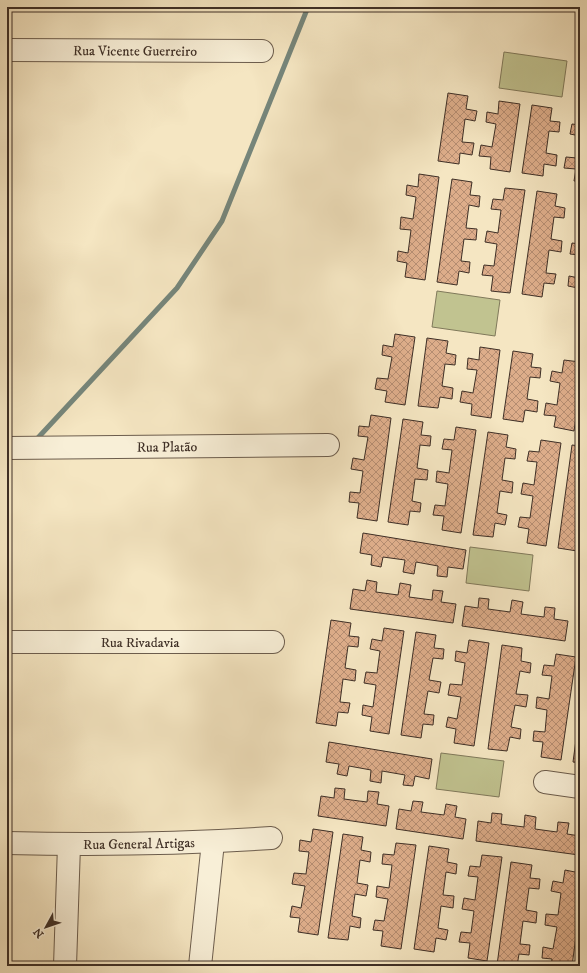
<svg xmlns="http://www.w3.org/2000/svg" width="587" height="973" font-family="'IM FELL DW Pica',serif">
  <defs>
    <pattern id="building-cross-hatch" width="8" height="8" patternUnits="userSpaceOnUse"><rect width="8" height="8" fill="#ddad8a"/><path d="M0 0l8 8M0 8l8-8" fill="none" stroke="#b58d71"/></pattern>
  </defs>
  <rect width="100%" height="100%" fill="#f5e6c2"/>
  <filter id="stains"><feTurbulence type="fractalNoise" baseFrequency=".005" numOctaves="4"/><feColorMatrix values="0 0 0 0 .2 0 0 0 0 .09 0 0 0 0 .02 0 0 0 .5 -.17"/></filter>
  <radialGradient id="worn" r=".72"><stop offset=".6" stop-color="#630" stop-opacity="0"/><stop offset="1" stop-color="#630" stop-opacity=".3"/></radialGradient>
  <!-- park -->
  <g fill="#c1c390" stroke="#80795b">
    <polygon points="504,52 567,61 562,97 499,88"/>
    <polygon points="437,291 500,300 495,336 432,327"/>
    <polygon points="470,547 533,555 529,591 466,583"/>
    <polygon points="441,753 504,761 499,797 436,789"/>
  </g>
  <g fill="none" stroke-linecap="round" stroke-linejoin="round">
    <!-- stream -->
    <g stroke="#76867b" stroke-width="5">
      <polyline points="35,441 177,288 222,221 308,7"/>
      <polyline points="7,469 8,469"/>
    </g>
  </g>
  <!-- building -->
  <g fill="url(#building-cross-hatch)" stroke="#3e2f26">
    <polygon points="448,93 468,96 466,109 477,111 475,121 465,119 462,142 474,143 472,155 460,153 459,164 438,161"/>
    <polygon points="499,101 520,104 510,172 490,169 491,157 479,156 481,145 492,147 496,124 486,122 487,112 498,114"/>
    <polygon points="532,105 552,108 550,121 560,122 559,132 549,131 546,153 557,155 556,166 544,164 543,176 522,173"/>
    <polygon points="572,124 580,125 580,136 570,134"/>
    <polygon points="580,138 580,181 574,181 576,169 564,168 566,157 577,158"/>
    <polygon points="419,174 439,177 425,280 405,277 407,263 397,261 398,251 408,253 411,230 400,229 401,217 413,219 416,197 406,195 407,185 418,187"/>
    <polygon points="452,179 472,182 470,195 480,196 479,207 469,205 466,228 477,229 476,240 464,239 461,261 470,262 469,273 459,271 457,285 437,282"/>
    <polygon points="505,188 525,190 510,293 491,291 493,276 482,275 484,265 494,266 497,244 485,242 487,231 498,233 501,210 491,209 493,199 503,200"/>
    <polygon points="537,191 557,194 555,206 565,208 564,218 554,217 551,239 562,241 561,252 549,250 546,273 556,274 554,284 544,283 542,297 522,294"/>
    <polygon points="572,243 580,244 580,255 570,254"/>
    <polygon points="580,270 580,303 576,302 578,288 568,286 569,276 579,278"/>
    <polygon points="395,334 415,337 405,405 385,402 387,391 375,389 377,378 388,379 392,357 382,355 383,345 393,347"/>
    <polygon points="427,338 448,341 446,353 456,355 455,365 445,364 442,386 453,388 452,399 440,397 438,408 418,406"/>
    <polygon points="480,347 500,350 491,418 471,415 472,404 460,402 462,391 473,393 477,370 467,369 468,358 479,360"/>
    <polygon points="513,351 533,354 531,367 541,368 540,378 530,377 527,399 538,401 537,412 525,410 523,422 503,419"/>
    <polygon points="564,360 580,362 580,391 574,431 554,427 556,416 544,415 546,403 557,405 560,383 550,381 552,371 562,373"/>
    <polygon points="371,415 391,418 377,521 357,518 359,503 349,502 350,492 360,493 363,471 351,469 353,458 364,460 368,437 358,436 359,426 369,427"/>
    <polygon points="403,419 423,422 421,435 431,436 430,446 420,445 417,468 428,470 427,480 415,479 412,501 421,503 420,512 410,511 408,525 388,522"/>
    <polygon points="456,427 476,430 461,533 442,530 444,516 433,515 435,505 445,506 448,484 436,482 437,471 449,473 452,450 442,449 444,439 454,440"/>
    <polygon points="488,432 508,435 506,447 516,449 515,459 505,458 502,480 513,482 512,493 500,491 497,513 507,515 505,525 495,523 493,537 473,535"/>
    <polygon points="541,440 561,443 546,546 527,543 529,529 518,527 520,517 530,518 533,496 521,494 523,483 534,485 537,462 527,461 529,451 539,452"/>
    <polygon points="572,445 580,446 580,536 577,551 558,548"/>
    <polygon points="363,533 466,550 463,569 448,567 447,577 437,576 438,566 416,562 414,574 403,572 405,560 383,557 381,567 371,565 372,555 360,553"/>
    <polygon points="367,580 377,582 376,592 398,595 400,583 411,585 409,597 432,600 433,590 443,591 441,602 456,604 453,623 350,609 353,589 365,591"/>
    <polygon points="479,598 489,599 488,609 510,612 512,600 523,602 521,614 544,617 545,607 555,608 554,619 568,621 565,641 462,626 465,606 478,608"/>
    <polygon points="331,620 351,623 349,636 359,637 358,647 348,646 345,668 356,670 355,681 343,679 340,702 350,703 348,713 338,712 336,726 316,723"/>
    <polygon points="579,624 580,624 580,645 576,644"/>
    <polygon points="384,628 404,631 389,734 370,731 372,717 362,715 363,705 373,707 376,685 364,683 366,672 377,673 380,651 370,649 372,639 382,641"/>
    <polygon points="416,632 436,635 434,648 444,649 443,659 433,658 429,680 441,682 439,693 428,691 424,714 434,715 433,725 423,724 421,738 401,735"/>
    <polygon points="469,640 489,643 474,746 454,743 456,729 446,727 448,717 457,719 461,697 448,695 450,684 462,685 465,663 455,661 456,651 467,653"/>
    <polygon points="502,645 522,648 521,661 531,663 530,673 520,671 516,694 528,695 526,707 515,705 511,727 521,729 520,739 510,737 507,751 488,749"/>
    <polygon points="556,654 576,657 561,760 541,757 543,742 533,741 534,731 545,732 547,710 536,708 537,697 549,699 552,676 542,675 544,665 554,666"/>
    <polygon points="580,710 580,763 573,762"/>
    <polygon points="329,742 432,759 429,779 415,776 413,786 403,785 405,775 382,771 381,783 370,781 371,770 349,766 347,776 337,774 339,764 326,762"/>
    <polygon points="335,788 345,789 344,799 367,802 368,791 379,792 377,804 389,806 386,826 318,816 321,796 334,798"/>
    <polygon points="413,801 423,802 421,812 444,815 446,804 457,806 455,817 466,819 463,839 396,829 399,809 411,811"/>
    <polygon points="492,813 502,814 501,824 524,827 525,815 536,817 535,829 557,832 558,822 569,823 567,834 580,836 579,855 476,841 478,821 491,823"/>
    <polygon points="313,829 333,832 318,935 298,932 300,918 290,917 292,906 301,908 305,886 292,884 294,873 306,874 309,852 299,851 300,840 311,842"/>
    <polygon points="343,834 363,837 361,850 371,852 370,862 360,860 357,883 368,885 366,896 355,894 352,916 361,918 360,928 350,926 348,940 328,938"/>
    <polygon points="396,843 416,845 401,949 381,946 383,931 373,930 375,920 384,921 388,899 376,897 377,886 389,888 392,865 382,864 383,854 394,855"/>
    <polygon points="429,846 449,849 447,862 457,864 456,874 446,872 443,895 454,896 453,908 441,906 438,928 448,930 446,940 436,938 434,952 414,949"/>
    <polygon points="482,855 502,857 487,961 468,958 470,943 459,942 461,932 471,933 474,911 462,909 464,898 475,900 478,877 468,876 470,866 480,867"/>
    <polygon points="511,862 532,865 530,878 540,879 539,889 529,888 526,910 537,912 536,923 523,921 520,944 530,945 529,955 519,954 517,966 503,966 497,965"/>
    <polygon points="565,870 580,873 580,906 572,966 551,966 552,959 542,958 543,947 553,949 557,927 545,925 546,914 558,915 561,893 551,891 553,881 563,883"/>
  </g>
  <g fill="none" stroke-linecap="round" stroke-linejoin="round">
    <defs>
      <g id="minor">
        <path id="s1" d="M7,50L262,51"/>
        <path id="s2" d="M7,448L328,445"/>
        <path id="s3" d="M7,642H273"/>
        <polyline points="545,782 580,787"/>
        <path id="s4" d="M7,843C95,845 183,844 271,838"/>
        <polyline points="65,966 69,845"/>
        <polyline points="200,966 213,842"/>
      </g>
    </defs>
    <!-- minor casing -->
    <use href="#minor" stroke="#6c5d4d" stroke-width="24"/>
    <!-- minor -->
    <use href="#minor" stroke="#f8efd7" stroke-width="22"/>
  </g>
  <g text-anchor="middle" stroke-width="3.5" stroke-linejoin="round" paint-order="stroke">
    <!-- street labels -->
    <g font-size="14" fill="#3e2f26" stroke="#f8efd7">
      <text dy="5" stroke="none"><textPath href="#s1" startOffset="128">Rua Vicente Guerreiro</textPath></text>
      <text dy="5" stroke="none"><textPath href="#s2" startOffset="160">Rua Platão</textPath></text>
      <text dy="5" stroke="none"><textPath href="#s3" startOffset="133">Rua Rivadavia</textPath></text>
      <text dy="5" stroke="none"><textPath href="#s4" startOffset="132">Rua General Artigas</textPath></text>
    </g>
  </g>
  <!-- margin -->
  <rect width="587" height="973" fill="none" stroke="#f5e6c2" stroke-width="24"/>
  <rect x="8" y="8" width="571" height="957" fill="none" stroke="#3e2f26" stroke-width="2"/>
  <rect x="12" y="12" width="563" height="949" fill="none" stroke="#3e2f26"/>
  <!-- north arrow -->
  <g transform="translate(46 927) rotate(230)" stroke="#f8efd7" stroke-width="3" paint-order="stroke">
  <path d="M0-3L7 15L0 10L-7 15Z" fill="#3e2f26"/>
  <text y="-6" font-size="11" font-weight="bold" text-anchor="middle" fill="#3e2f26">N</text>
  </g>
  <rect width="100%" height="100%" filter="url(#stains)"/>
  <rect width="100%" height="100%" fill="url(#worn)"/>
</svg>
